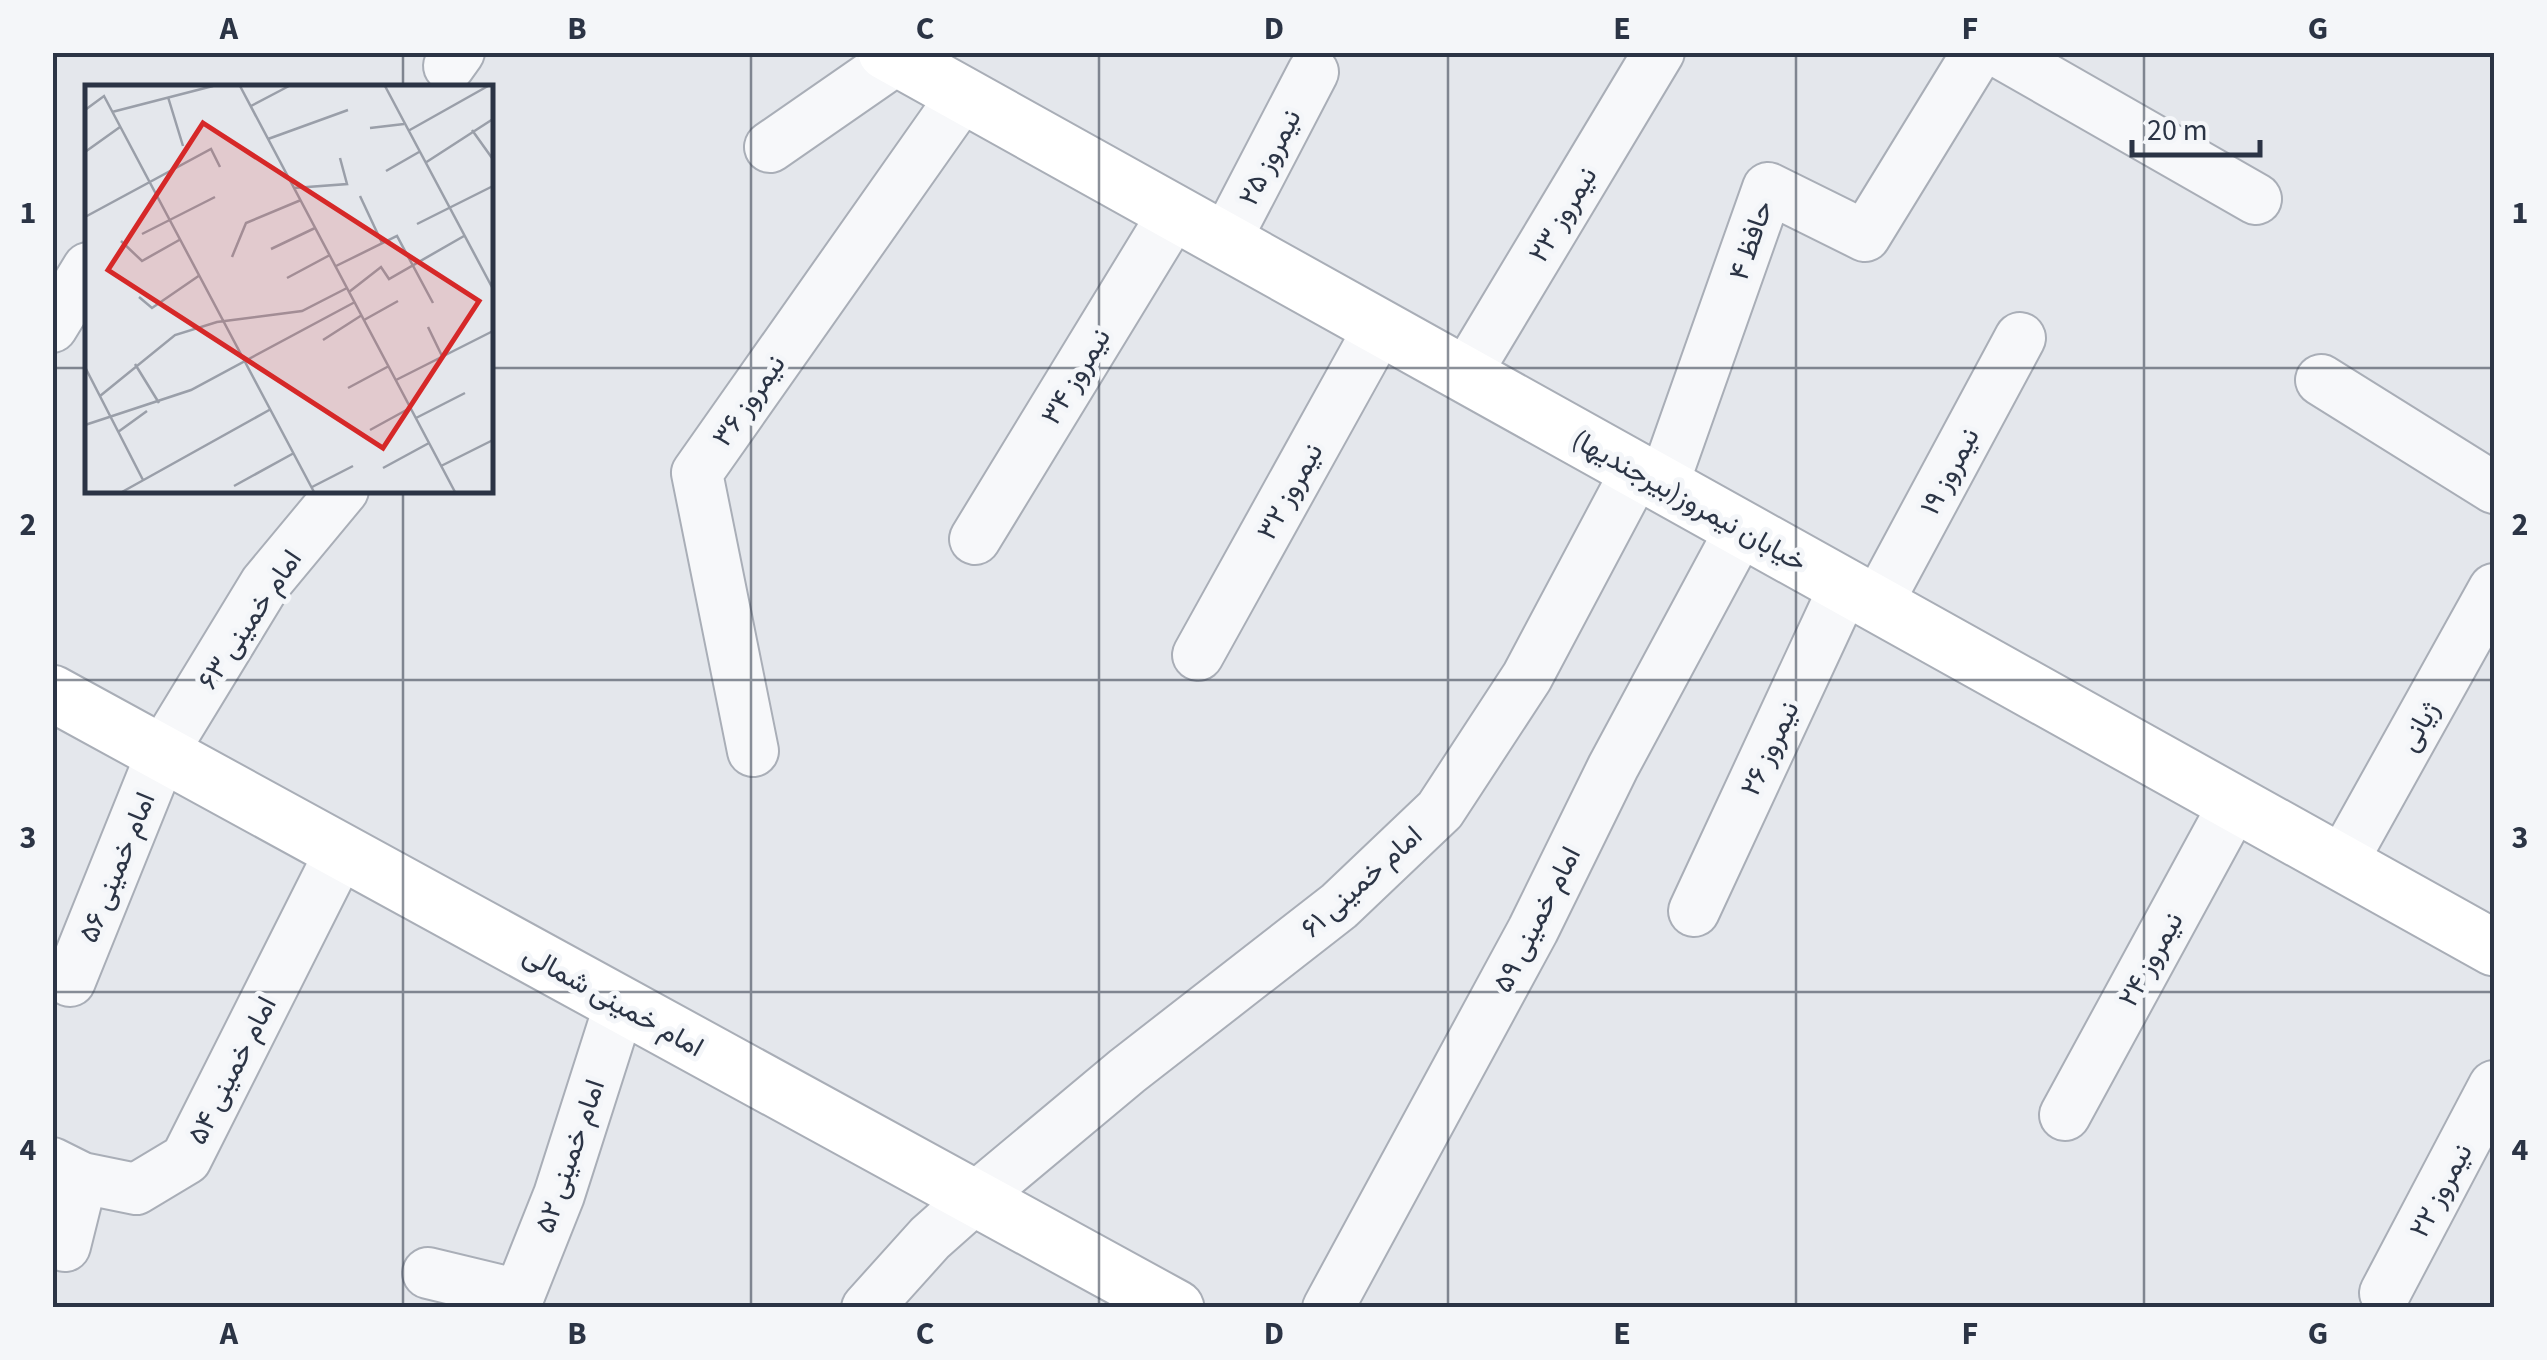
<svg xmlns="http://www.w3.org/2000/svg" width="2547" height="1360" font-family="'Source Sans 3',Vazirmatn,sans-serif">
  <rect width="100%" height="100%" fill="#e4e7ec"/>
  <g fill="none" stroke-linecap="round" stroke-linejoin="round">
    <defs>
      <g id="street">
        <polyline points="1999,52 2256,199"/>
        <polyline points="449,66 459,52"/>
        <polyline points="770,147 897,59"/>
        <polyline points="1225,241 1313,72"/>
        <polyline points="52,327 88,268"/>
        <polyline points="1465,375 1659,52"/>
        <polyline points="2321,380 2494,488"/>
        <polyline points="1663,485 1768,188 1865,236 1978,52"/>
        <polyline points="975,539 1174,213"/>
        <polyline points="1877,604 2020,338"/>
        <polyline points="1198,655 1380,327"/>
        <polyline points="753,751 697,473 963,95"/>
        <polyline points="2342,862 2494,589"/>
        <polyline points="1694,911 1845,586"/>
        <polyline points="70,981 162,753 265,584 343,490"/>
        <polyline points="2065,1115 2235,803"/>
        <polyline points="52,1163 82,1178 136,1189 186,1159 341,851"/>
        <polyline points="65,1246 82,1178"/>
        <polyline points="428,1273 519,1295"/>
        <polyline points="2385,1293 2494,1086"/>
        <polyline points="514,1308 559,1195 620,1004"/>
        <polyline points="867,1308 930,1238 975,1198 1127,1071 1339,906 1440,810 1527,677 1637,470"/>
        <polyline points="1328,1308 1533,930 1613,767 1741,529"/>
      </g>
      <g id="secondary">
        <polyline points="886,52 2494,948"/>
        <polyline points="52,693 1176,1308"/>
      </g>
    </defs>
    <!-- street casing -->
    <use href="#street" stroke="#a9aeb7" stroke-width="54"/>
    <!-- secondary casing -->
    <use href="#secondary" stroke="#a9aeb7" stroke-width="59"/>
    <!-- street -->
    <use href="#street" stroke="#f7f8fa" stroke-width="50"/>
    <!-- secondary -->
    <use href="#secondary" stroke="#fff" stroke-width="55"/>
  </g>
  <!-- grid -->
  <path fill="none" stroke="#2b3445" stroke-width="2.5" stroke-opacity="0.55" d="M403,52V88M751,52V1308M1099,52V1308M1448,52V1308M1796,52V1308M2144,52V1308M52,368H88M490,368H2494M403,490V1308M52,680H2494M52,992H2494"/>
  <g text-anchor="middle" stroke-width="10" stroke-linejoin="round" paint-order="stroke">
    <!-- street labels -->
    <g font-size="28" fill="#2b3445" stroke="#f4f6f9">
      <text transform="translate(1269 157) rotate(-63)" y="10">نیمروز ۲۵</text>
      <text transform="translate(1562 214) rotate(-59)" y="10">نیمروز ۲۳</text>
      <text transform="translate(1750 240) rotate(-71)" y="10">حافظ ۴</text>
      <text transform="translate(1075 376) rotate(-59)" y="10">نیمروز ۳۴</text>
      <text transform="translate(748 400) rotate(-55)" y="10">نیمروز ۳۶</text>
      <text transform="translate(1949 471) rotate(-62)" y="10">نیمروز ۱۹</text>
      <text transform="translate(1289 491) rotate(-61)" y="10">نیمروز ۳۲</text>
      <text transform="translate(1690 500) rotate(29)" y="10">خیابان نیمروز(بیرجندیها)</text>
      <text transform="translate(249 619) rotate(-56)" y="10">امام خمینی ۶۳</text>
      <text transform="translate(2418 726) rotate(-61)" y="10">ژیانی</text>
      <text transform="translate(1769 748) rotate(-65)" y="10">نیمروز ۲۶</text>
      <text transform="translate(116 867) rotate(-68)" y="10">امام خمینی ۵۶</text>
      <text transform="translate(1361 881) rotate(-42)" y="10">امام خمینی ۶۱</text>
      <text transform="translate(1536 919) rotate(-63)" y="10">امام خمینی ۵۹</text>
      <text transform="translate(2150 959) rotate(-61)" y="10">نیمروز ۲۴</text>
      <text transform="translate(614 1000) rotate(29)" y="10">امام خمینی شمالی</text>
      <text transform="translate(231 1070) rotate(-63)" y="10">امام خمینی ۵۴</text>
      <text transform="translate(569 1156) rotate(-71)" y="10">امام خمینی ۵۲</text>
      <text transform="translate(2440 1190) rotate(-62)" y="10">نیمروز ۲۲</text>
    </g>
  </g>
  <!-- overview -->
  <g transform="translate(85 85)">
    <rect width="408" height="408" fill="#e4e7ec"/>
    <path fill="none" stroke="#9a9fa9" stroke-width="2.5" d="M155,1L370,407M300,1L408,204M83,12L98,61M166,21L204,1M0,25L19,11L229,407M27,27L128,1M285,43L319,39M387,45L407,73M323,46L403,1M183,54L263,25M0,67L35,42M340,78L408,34M301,86L334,67M209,103L262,99L255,73M275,111L297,158M0,132L126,64L135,82M332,139L408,101M57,149L130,112M36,156L57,176L96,154M186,164L230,143M147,172L161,138L216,115M251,181L312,151L348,218M202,193L245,170M264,207L296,182L304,194L379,151M54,212L67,223L115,190M279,235L313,216M343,242L357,271M238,255L277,230M50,279L74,318M0,282L58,395M311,295L408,246M263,303L304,281M15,311L90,250L132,237L217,226L262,203M331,333L380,308M0,340L106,305L270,217M285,345L325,323M33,347L62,326M356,381L408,355M298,383L344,358M149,401L209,368M227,402L268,381M37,407L186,324"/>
    <path fill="#d62828" fill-opacity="0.15" stroke="#d62828" stroke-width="5" d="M118,38L394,216L298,363L23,185Z"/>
    <rect width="408" height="408" fill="none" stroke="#2b3445" stroke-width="5"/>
  </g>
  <!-- border -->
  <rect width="2547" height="1360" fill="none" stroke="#f4f6f9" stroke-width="110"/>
  <!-- scale -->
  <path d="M2132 140v15h128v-15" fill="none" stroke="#2b3445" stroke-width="5"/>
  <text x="2147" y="140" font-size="30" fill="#2b3445" stroke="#f4f6f9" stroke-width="8" paint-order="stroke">20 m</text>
  <rect x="55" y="55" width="2437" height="1250" fill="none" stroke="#2b3445" stroke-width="4"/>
  <g font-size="32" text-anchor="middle" font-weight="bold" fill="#2b3445">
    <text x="229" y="39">A</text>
    <text x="577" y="39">B</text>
    <text x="925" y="39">C</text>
    <text x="1274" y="39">D</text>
    <text x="1622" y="39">E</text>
    <text x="1970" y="39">F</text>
    <text x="2318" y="39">G</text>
    <text x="28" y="223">1</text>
    <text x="2520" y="223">1</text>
    <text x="28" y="535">2</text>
    <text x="2520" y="535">2</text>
    <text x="28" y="848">3</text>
    <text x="2520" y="848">3</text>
    <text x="28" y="1160">4</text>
    <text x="2520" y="1160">4</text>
    <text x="229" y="1344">A</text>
    <text x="577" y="1344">B</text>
    <text x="925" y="1344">C</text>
    <text x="1274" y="1344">D</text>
    <text x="1622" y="1344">E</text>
    <text x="1970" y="1344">F</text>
    <text x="2318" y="1344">G</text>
  </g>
</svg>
